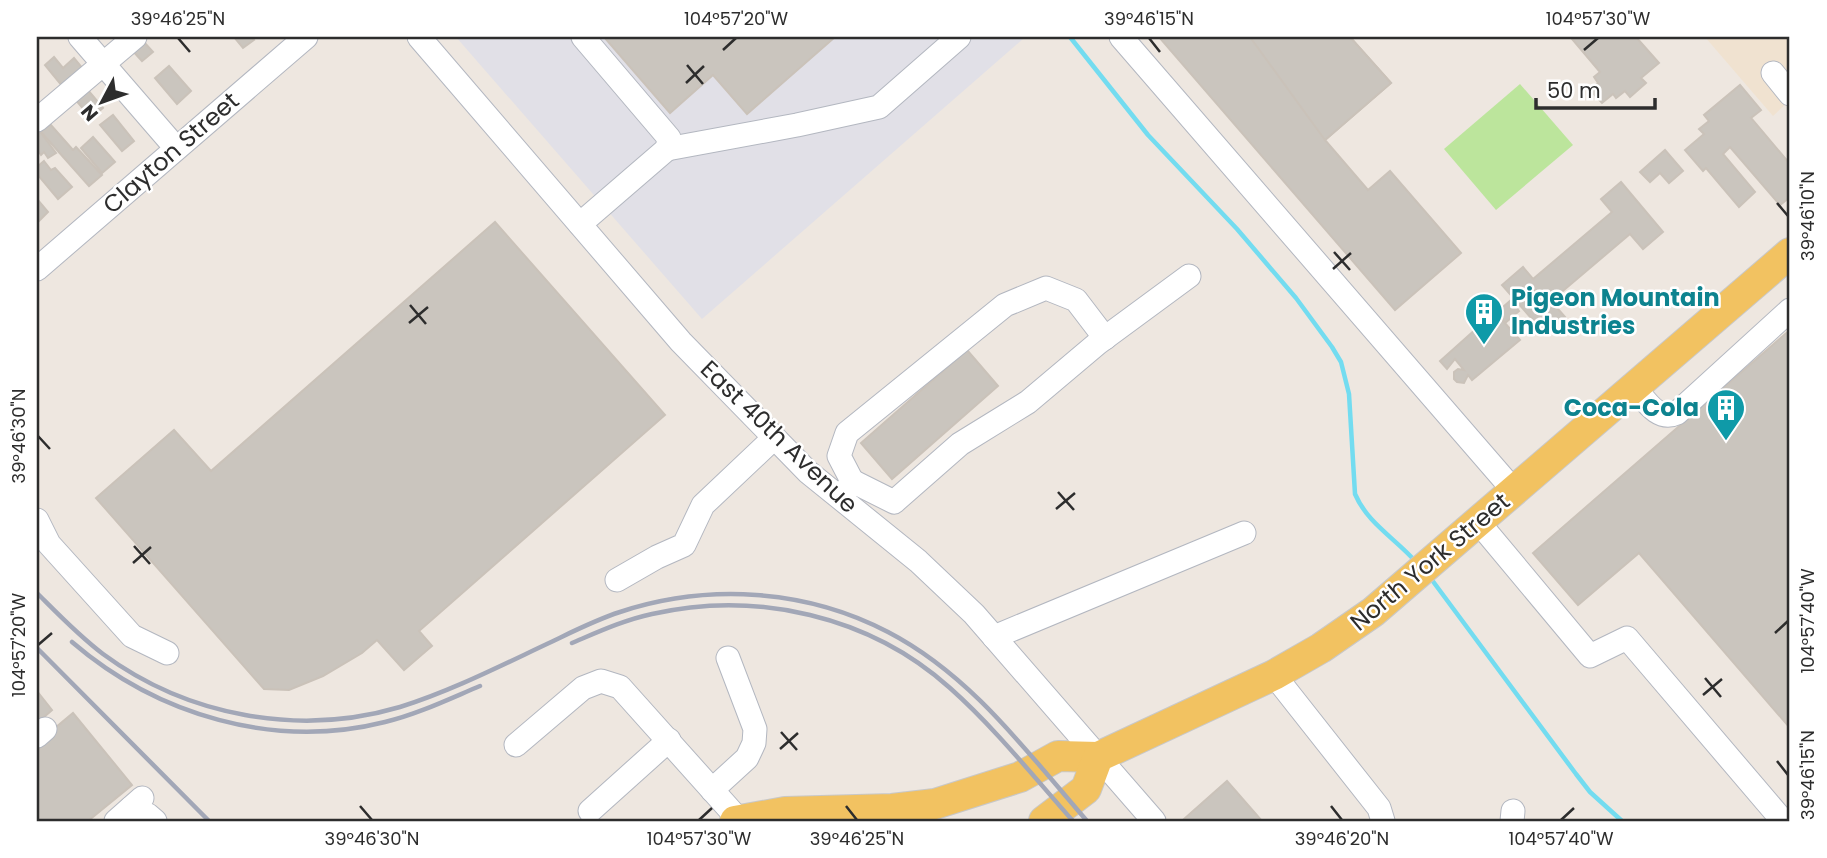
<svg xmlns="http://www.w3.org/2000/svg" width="1827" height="858" font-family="Poppins,sans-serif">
  <rect width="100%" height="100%" fill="#eee7e0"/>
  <!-- industrial -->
  <polygon fill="#e1e0e7" points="456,37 1022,37 1023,39 702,319"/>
  <!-- education -->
  <polygon fill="#f0e2d0" points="1705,37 1790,37 1790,100 1773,116"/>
  <!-- green -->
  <polygon fill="#bce59c" points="1520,84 1573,145 1496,210 1444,149"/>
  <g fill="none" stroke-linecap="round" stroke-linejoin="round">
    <!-- stream -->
    <g stroke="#73dcf0" stroke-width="4.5">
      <path d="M1070,37L1148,135L1237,229L1296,298L1332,347L1341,362L1349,394L1355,494C1368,524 1395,538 1416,562"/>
      <polyline points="1429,576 1576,774 1590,792 1622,821"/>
    </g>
  </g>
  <!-- building -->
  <g fill="#cac5be" stroke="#cac2b9" stroke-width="2">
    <polygon points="234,37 251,37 254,40 243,48"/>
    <polygon points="604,37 835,37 747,114 713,75 670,113"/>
    <polygon points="1159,37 1350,37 1391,83 1325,140 1368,190 1390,171 1461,253 1395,310"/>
    <polygon points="1250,37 1350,37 1391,83 1325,140"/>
    <polygon points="1575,37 1636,37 1659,63 1641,78 1646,83 1630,97 1625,91 1616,98 1613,94 1602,103 1590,90 1598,83 1594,77 1600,72 1572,39"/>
    <polygon points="143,41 153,52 142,61 132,50"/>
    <polygon points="54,57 63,68 74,58 84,70 63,87 45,65"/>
    <polygon points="169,66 191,91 177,104 155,78"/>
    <polygon points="1740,85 1761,110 1751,118 1790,164 1790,197 1780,205 1730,147 1723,154 1755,192 1739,207 1706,168 1703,171 1685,150 1704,134 1699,129 1709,121 1704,115"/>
    <polygon points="87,89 103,108 91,118 75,99"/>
    <polygon points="113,115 134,141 122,151 100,125"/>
    <polygon points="50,124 73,150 76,147 102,175 89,186 41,132"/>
    <polygon points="38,129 56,153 48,158 44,152 41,155 37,149"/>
    <polygon points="93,137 115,162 102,173 81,148"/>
    <polygon points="1665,150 1683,171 1669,183 1660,173 1650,182 1640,172"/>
    <polygon points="44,161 51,170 55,168 72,187 58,199 37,174 37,167"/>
    <polygon points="1621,182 1663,232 1643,249 1630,234 1551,301 1565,317 1545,334 1502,285 1523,267 1533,279 1612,212 1601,199"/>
    <polygon points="37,199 48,212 37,223"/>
    <polygon points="495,222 665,415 419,631 432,646 404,670 377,640 362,653 323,676 289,690 264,689 96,498 174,430 211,471"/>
    <polygon points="1511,300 1519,311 1505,323 1496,313"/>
    <polygon points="1495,312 1520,340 1472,380 1468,375 1464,383 1457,382 1454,379 1454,372 1458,369 1464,370 1455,359 1447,369 1440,361"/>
    <polygon points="1790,330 1790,728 1639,553 1578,605 1533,553"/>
    <polygon points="967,350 998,386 892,479 861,443"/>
    <polygon points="37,691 52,710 37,723"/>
    <polygon points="73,713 132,785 88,821 37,821 37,743"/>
    <polygon points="1227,781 1262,821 1186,821 1184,819"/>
  </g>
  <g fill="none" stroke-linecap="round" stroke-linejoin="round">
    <defs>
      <g id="minor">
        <polyline points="80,37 176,148"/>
        <polyline points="419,37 681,342 808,472 918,561 974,614 1154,821"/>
        <polyline points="1121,37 1515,492"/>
        <polyline points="1773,73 1790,94"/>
        <polyline points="37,120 135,37"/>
        <polyline points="667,149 797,125 879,107 959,37"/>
        <polyline points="580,224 667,149 669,138 583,37"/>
        <polyline points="37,269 306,37"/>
        <path d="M1635,388C1646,401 1658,422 1677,413L1790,310"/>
        <polyline points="852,481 894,502 960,444 1028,402 1098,343 1189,276"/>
        <polyline points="844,494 852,481 839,456 847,433 1005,305 1046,288 1076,300 1105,338"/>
        <polyline points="37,520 49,544 132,636 167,653"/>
        <polyline points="1479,523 1590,656 1627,638 1783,821"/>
        <polyline points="617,580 657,557 684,545 703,505 774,438"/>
        <polyline points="994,637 1244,533"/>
        <polyline points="1274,675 1379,808 1383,821"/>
        <polyline points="37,736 45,729"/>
        <polyline points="516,745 583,688 601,681 620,687 740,821"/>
        <polyline points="712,790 747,758 754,743 755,729 728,658"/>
        <polyline points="131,808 148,815 155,821"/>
        <polyline points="590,811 669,740"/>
        <polyline points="116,821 142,798"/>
        <polyline points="1512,821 1513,811"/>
      </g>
      <g id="major">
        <polyline points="735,821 785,812 892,809 935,804 1020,777 1058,756 1098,757"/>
        <polyline points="1044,821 1086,789 1098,757 1274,675 1321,648 1373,612 1790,253"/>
      </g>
    </defs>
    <!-- minor casing -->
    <use href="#minor" stroke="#b3b7c0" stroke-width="25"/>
    <!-- major casing -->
    <use href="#major" stroke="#c8c8c8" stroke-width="32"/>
    <!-- minor -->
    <use href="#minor" stroke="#fff" stroke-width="23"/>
    <!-- major -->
    <use href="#major" stroke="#f2c261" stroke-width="30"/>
    <!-- rail -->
    <g stroke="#a2a7b7" stroke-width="4.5">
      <path d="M37,593C58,614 79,636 103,654C187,716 299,737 400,707C451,691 500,666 549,643C572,632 595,620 620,612C708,583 806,589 888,632C971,675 1027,752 1087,821"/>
      <path d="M72,642C157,715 274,750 385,722C418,714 449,699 480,686"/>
      <path d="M572,643C598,632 624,620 652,614C756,590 870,616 950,688C995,728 1033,776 1073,821"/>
      <polyline points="37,648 209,821"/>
    </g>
  </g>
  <!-- ticks -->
  <path fill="none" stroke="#2d2d2d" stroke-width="2.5" d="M178,38L190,52M1149,38L1160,52M723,50L736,38M1584,50L1598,38M687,65L703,84M686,83L704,66M1777,203L1788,216M1334,252L1350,270M1333,269L1351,253M410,305L426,324M409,323L428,307M38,436L50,449M1058,492L1074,510M1056,509L1075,493M134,546L150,564M133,563L151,547M1775,633L1788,621M38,645L52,633M1705,678L1721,697M1703,695L1722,679M781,732L797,750M780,749L798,733M1777,761L1788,775M360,806L372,820M846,806L857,820M1331,806L1342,820M699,820L712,808M1561,820L1574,808"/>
  <!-- icons -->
  <defs>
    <symbol id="building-pin" viewBox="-11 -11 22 30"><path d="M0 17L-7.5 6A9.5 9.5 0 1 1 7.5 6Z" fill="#0f9aa8" stroke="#fff"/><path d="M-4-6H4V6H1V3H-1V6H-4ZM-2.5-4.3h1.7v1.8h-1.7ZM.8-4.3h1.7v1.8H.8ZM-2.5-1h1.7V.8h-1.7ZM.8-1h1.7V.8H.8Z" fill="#fff"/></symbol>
  </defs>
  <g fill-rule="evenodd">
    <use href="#building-pin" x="1462" y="290" width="44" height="60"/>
    <use href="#building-pin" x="1704" y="386" width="44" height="60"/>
  </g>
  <g text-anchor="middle" stroke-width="5" stroke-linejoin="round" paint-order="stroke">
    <!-- street labels -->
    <g font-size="24" fill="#2d2d2d" stroke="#fff">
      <text transform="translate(171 153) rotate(-41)" y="8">Clayton Street</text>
      <text transform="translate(779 437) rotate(44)" y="8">East 40th Avenue</text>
      <text transform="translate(1430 562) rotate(-40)" y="8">North York Street</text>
    </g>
    <!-- culture labels -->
    <g font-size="24" font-weight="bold" fill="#0d838f" stroke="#fff" text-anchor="start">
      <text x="1511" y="306">Pigeon Mountain<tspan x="1511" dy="28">Industries</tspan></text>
      <text x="1699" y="416" text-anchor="end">Coca-Cola</text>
    </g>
  </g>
  <!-- border -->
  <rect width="1827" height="858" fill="none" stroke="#ffffff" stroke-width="77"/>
  <!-- north arrow -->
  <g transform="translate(102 102) rotate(229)" stroke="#ffffff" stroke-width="5" paint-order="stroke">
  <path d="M0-5L12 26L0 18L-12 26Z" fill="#2d2d2d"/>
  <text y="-10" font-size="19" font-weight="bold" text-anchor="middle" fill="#2d2d2d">N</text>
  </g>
  <!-- scale -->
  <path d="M1536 98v10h119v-10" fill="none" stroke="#2d2d2d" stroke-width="3.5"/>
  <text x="1547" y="98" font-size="21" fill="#2d2d2d" stroke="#ffffff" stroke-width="5" paint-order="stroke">50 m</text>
  <rect x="38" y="38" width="1750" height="782" fill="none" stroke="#2d2d2d" stroke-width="2.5"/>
  <g font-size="18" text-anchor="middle" fill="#2d2d2d">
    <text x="178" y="25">39°46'25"N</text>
    <text x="736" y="25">104°57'20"W</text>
    <text x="1149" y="25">39°46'15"N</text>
    <text x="1598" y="25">104°57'30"W</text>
    <text transform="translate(1808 216) rotate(-90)" y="6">39°46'10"N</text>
    <text transform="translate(19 436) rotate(-90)" y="6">39°46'30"N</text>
    <text transform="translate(1808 621) rotate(-90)" y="6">104°57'40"W</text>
    <text transform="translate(19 645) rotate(-90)" y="6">104°57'20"W</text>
    <text transform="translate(1808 775) rotate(-90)" y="6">39°46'15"N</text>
    <text x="372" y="845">39°46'30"N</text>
    <text x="699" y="845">104°57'30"W</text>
    <text x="857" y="845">39°46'25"N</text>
    <text x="1342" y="845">39°46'20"N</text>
    <text x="1561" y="845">104°57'40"W</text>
  </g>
</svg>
